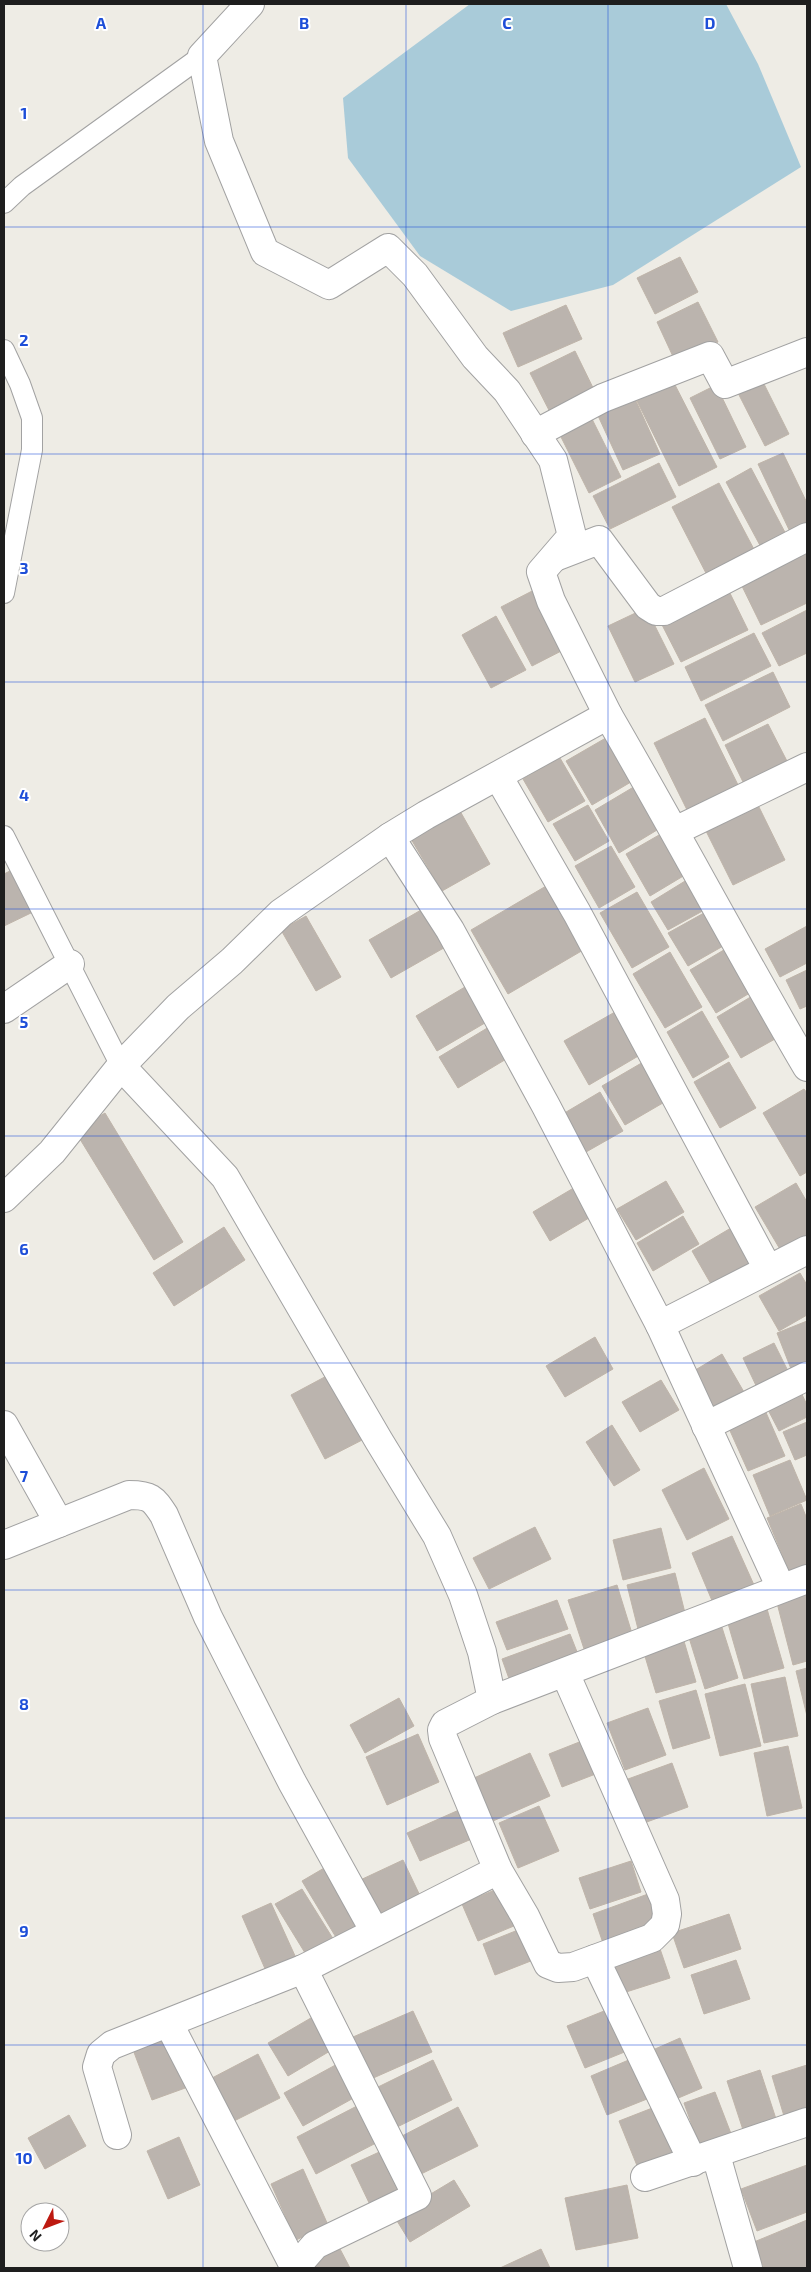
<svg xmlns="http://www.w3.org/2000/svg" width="811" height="2272" font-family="'Exo 2',sans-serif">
  <rect width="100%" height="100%" fill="#eeece5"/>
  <!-- water -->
  <polygon fill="#a9cbd9" points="470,4 726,4 758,64 801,167 613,285 511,311 420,256 348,158 343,98"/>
  <!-- building -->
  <g fill="#bbb4ae" stroke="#bfb4a9">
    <polygon points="680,257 698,292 655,314 637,278"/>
    <polygon points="698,302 718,342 676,363 657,322"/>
    <polygon points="566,305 582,339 518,367 503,333"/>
    <polygon points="575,351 598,398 554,420 530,373"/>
    <polygon points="761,378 789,434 765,446 737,391"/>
    <polygon points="673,381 717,467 679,486 637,401"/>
    <polygon points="716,385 746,447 720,459 690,398"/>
    <polygon points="631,390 660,454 623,470 594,407"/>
    <polygon points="592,419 621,477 589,493 560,435"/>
    <polygon points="783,453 807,503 807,529 792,536 758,464"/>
    <polygon points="659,463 676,497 610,529 593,496"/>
    <polygon points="751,468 788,538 763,551 726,482"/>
    <polygon points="719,483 757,555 709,579 672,507"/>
    <polygon points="803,549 807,557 807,603 761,625 739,580"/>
    <polygon points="724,581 748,630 681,662 657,615"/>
    <polygon points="538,588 569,647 532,666 501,607"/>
    <polygon points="646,608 674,664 635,682 608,626"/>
    <polygon points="807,610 807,653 779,666 762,633"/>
    <polygon points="496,616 526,670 491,688 462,635"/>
    <polygon points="754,633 771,666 701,701 685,667"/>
    <polygon points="773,672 790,707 723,741 705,705"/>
    <polygon points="705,718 742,793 691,818 654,743"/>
    <polygon points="768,724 789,765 745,786 725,745"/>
    <polygon points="611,735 636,779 592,805 566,761"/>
    <polygon points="560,758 585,801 548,822 523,779"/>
    <polygon points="637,785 662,827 619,853 595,810"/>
    <polygon points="757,803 785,860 733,885 705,829"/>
    <polygon points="588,805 609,841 575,861 553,824"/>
    <polygon points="460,811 490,864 442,891 411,839"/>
    <polygon points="666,831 690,872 650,896 626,854"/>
    <polygon points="611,846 635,887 599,908 575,866"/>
    <polygon points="14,869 35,911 4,926 4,874"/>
    <polygon points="690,878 708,908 668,930 651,902"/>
    <polygon points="553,882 590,946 508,994 471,930"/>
    <polygon points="637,892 669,947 632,968 600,913"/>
    <polygon points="428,906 449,945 391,978 369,940"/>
    <polygon points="713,908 732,941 688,966 668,933"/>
    <polygon points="306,916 341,977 316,991 281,930"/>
    <polygon points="807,926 807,963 780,977 765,949"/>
    <polygon points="734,944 760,987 716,1013 690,970"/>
    <polygon points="670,952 702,1007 665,1028 633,974"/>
    <polygon points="807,970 807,1006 800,1009 786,980"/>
    <polygon points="470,984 490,1020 437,1051 416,1016"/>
    <polygon points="759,992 784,1034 741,1058 717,1017"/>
    <polygon points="702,1011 729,1057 693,1078 667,1032"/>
    <polygon points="615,1012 640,1055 589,1085 564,1041"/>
    <polygon points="494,1024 513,1055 458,1088 439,1057"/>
    <polygon points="645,1061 668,1100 625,1125 602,1086"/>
    <polygon points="729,1062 756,1108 720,1128 694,1082"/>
    <polygon points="804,1089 807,1093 807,1172 800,1176 763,1113"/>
    <polygon points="600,1092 623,1131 579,1156 556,1118"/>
    <polygon points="105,1113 183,1242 154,1260 75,1131"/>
    <polygon points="666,1181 684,1212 636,1240 617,1209"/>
    <polygon points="796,1183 807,1202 807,1242 784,1256 755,1207"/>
    <polygon points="577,1186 594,1215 550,1241 533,1212"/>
    <polygon points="683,1216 699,1244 653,1271 637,1243"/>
    <polygon points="736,1225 760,1265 715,1291 692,1251"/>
    <polygon points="224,1227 245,1260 174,1306 153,1273"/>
    <polygon points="800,1273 807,1285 807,1315 779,1331 759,1296"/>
    <polygon points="807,1321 807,1368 793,1374 777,1333"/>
    <polygon points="595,1337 613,1369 565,1397 546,1366"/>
    <polygon points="774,1343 792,1379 760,1394 743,1358"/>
    <polygon points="722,1354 748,1399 713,1419 687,1375"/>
    <polygon points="334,1372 368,1437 325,1459 291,1395"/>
    <polygon points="661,1380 679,1410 640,1432 622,1402"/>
    <polygon points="798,1386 807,1405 807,1417 779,1431 764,1402"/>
    <polygon points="764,1408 785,1456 748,1471 727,1424"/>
    <polygon points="807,1422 807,1455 795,1460 783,1432"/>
    <polygon points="612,1425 640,1470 614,1486 586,1442"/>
    <polygon points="790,1460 807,1500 770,1516 753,1475"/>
    <polygon points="704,1468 729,1519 687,1540 662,1490"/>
    <polygon points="801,1504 807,1519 807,1572 792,1578 767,1518"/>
    <polygon points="535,1527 551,1559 489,1589 473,1558"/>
    <polygon points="661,1528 671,1568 623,1580 613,1540"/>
    <polygon points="732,1536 754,1585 713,1603 692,1553"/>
    <polygon points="675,1573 687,1621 639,1633 627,1585"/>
    <polygon points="617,1585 634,1640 586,1655 568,1600"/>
    <polygon points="807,1591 807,1661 793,1665 776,1599"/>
    <polygon points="557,1600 568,1629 507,1650 496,1622"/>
    <polygon points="765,1602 784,1668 744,1679 725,1613"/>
    <polygon points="719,1618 738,1678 705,1689 686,1628"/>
    <polygon points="681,1631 696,1682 656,1693 641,1643"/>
    <polygon points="570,1634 581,1662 512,1687 502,1659"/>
    <polygon points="807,1668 807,1716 796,1671"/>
    <polygon points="785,1677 798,1736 764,1743 751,1684"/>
    <polygon points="745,1684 761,1746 720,1756 705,1694"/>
    <polygon points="696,1690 710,1738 673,1749 659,1701"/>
    <polygon points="399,1698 414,1726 365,1753 350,1725"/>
    <polygon points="648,1708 666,1755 625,1770 607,1723"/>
    <polygon points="418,1734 439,1782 387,1805 366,1757"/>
    <polygon points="592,1737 606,1770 562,1787 549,1754"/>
    <polygon points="788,1746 802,1808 767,1816 754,1753"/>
    <polygon points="530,1753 550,1796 493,1821 474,1778"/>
    <polygon points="672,1763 688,1807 644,1823 628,1779"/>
    <polygon points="468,1806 481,1835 420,1861 407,1833"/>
    <polygon points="539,1806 559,1851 518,1868 499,1823"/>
    <polygon points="403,1860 423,1902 376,1924 356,1882"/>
    <polygon points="631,1861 641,1892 590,1909 579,1878"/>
    <polygon points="331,1864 369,1927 340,1944 302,1881"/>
    <polygon points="504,1886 521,1923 478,1941 462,1904"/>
    <polygon points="302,1889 337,1945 310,1961 275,1904"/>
    <polygon points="648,1894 659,1923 603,1943 593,1914"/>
    <polygon points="271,1903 296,1958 266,1971 242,1916"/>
    <polygon points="729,1914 741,1949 684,1968 672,1933"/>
    <polygon points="528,1926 541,1957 495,1975 483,1944"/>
    <polygon points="657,1940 670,1978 623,1993 610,1955"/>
    <polygon points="736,1960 750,1999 704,2014 691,1975"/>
    <polygon points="609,2009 627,2051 585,2068 567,2026"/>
    <polygon points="413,2011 432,2052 371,2079 353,2037"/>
    <polygon points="316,2015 335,2048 288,2076 268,2043"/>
    <polygon points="168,2033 188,2087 152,2100 132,2047"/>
    <polygon points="680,2038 702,2088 676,2099 655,2049"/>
    <polygon points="258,2054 280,2098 234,2121 212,2078"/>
    <polygon points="631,2059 647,2099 607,2115 591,2076"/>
    <polygon points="433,2060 452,2100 395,2128 376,2088"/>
    <polygon points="341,2062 359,2095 303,2126 284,2093"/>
    <polygon points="807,2065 807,2120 787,2126 772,2076"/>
    <polygon points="760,2070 778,2125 745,2136 727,2081"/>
    <polygon points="715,2092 735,2144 703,2156 684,2103"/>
    <polygon points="660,2105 680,2157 640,2173 619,2121"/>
    <polygon points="357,2106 376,2143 316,2174 297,2137"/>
    <polygon points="458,2107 478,2146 421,2174 402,2136"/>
    <polygon points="69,2115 86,2146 45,2169 28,2138"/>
    <polygon points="179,2137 200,2185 168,2199 147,2151"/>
    <polygon points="388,2148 410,2192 372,2209 351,2165"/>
    <polygon points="807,2165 807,2212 757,2231 741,2189"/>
    <polygon points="303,2169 328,2225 296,2240 271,2184"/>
    <polygon points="454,2180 470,2206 410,2242 394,2216"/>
    <polygon points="627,2185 638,2238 576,2250 565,2198"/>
    <polygon points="807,2220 807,2268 764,2268 754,2242"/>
    <polygon points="340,2249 350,2268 303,2268"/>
    <polygon points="541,2249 550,2268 500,2268"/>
  </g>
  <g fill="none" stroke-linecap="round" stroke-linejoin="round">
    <defs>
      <g id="service">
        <polyline points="4,203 22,186 202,56"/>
        <polyline points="4,350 20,384 32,418 32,450 4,593"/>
        <polyline points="4,836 121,1066"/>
      </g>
      <g id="minor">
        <polyline points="250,4 202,56 219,141 265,252 329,285 388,248 415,275 475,357 507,391 553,460 572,536 541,572 551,601 608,715 426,815 390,837 281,913 232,961 178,1007 121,1066 225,1177 379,1441 437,1536 463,1595 482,1652 492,1700 445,1724 442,1730 443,1738 498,1870 525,1916 548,1964 558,1968 573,1967 652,1938 665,1925 667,1914 665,1900 565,1673"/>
        <polyline points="535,434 603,398 710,356 725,384 807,352"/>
        <polyline points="555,557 599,540 648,606 656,611 664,611 807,537"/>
        <path d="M608,715C676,832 739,951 807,1067"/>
        <polyline points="498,776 577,913 768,1269"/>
        <polyline points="675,831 807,767"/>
        <polyline points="390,837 450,930 546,1106 660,1325 807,1250"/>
        <polyline points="4,1009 70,964"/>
        <polyline points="4,1198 52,1152 121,1066"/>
        <polyline points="660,1325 781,1588"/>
        <polyline points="4,1425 59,1523"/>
        <polyline points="706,1426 807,1376"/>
        <path d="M4,1545L129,1495C150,1495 153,1498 164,1515L208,1617L292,1782L375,1932"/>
        <polyline points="492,1700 807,1579"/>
        <polyline points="595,1959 693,2162"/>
        <polyline points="169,2024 295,2268"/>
        <polyline points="117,2135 97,2067 101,2054 112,2045 303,1969 498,1870"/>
        <polyline points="716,2155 748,2268"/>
        <polyline points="645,2177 807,2122"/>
        <polyline points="295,2268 315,2245 417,2196 303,1969"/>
      </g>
    </defs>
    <!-- service casing -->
    <use href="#service" stroke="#a2a2a2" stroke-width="22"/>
    <!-- minor casing -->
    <use href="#minor" stroke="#a2a2a2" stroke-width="30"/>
    <!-- service -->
    <use href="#service" stroke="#fff" stroke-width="20"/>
    <!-- minor -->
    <use href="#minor" stroke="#fff" stroke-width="28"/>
  </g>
  <!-- grid -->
  <path fill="none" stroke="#1d4ed8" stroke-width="1" stroke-opacity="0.55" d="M203,4V2268M406,4V2268M608,4V2268M4,227H807M4,454H807M4,682H807M4,909H807M4,1136H807M4,1363H807M4,1590H807M4,1818H807M4,2045H807"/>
  <g font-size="16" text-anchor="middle" font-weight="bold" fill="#1d4ed8" stroke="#fff" stroke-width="4" stroke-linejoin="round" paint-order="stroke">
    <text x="101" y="29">A</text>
    <text x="304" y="29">B</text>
    <text x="507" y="29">C</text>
    <text x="710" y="29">D</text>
    <text x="24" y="119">1</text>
    <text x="24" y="346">2</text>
    <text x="24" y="574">3</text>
    <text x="24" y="801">4</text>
    <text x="24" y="1028">5</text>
    <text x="24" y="1255">6</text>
    <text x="24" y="1482">7</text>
    <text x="24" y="1710">8</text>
    <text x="24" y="1937">9</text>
    <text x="24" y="2164">10</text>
  </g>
  <!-- border -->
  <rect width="811" height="2272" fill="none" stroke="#1e1e1e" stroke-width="10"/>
  <!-- north arrow -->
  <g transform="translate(45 2227) rotate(228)"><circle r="24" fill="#ffffff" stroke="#a5a5a5"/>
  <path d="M0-4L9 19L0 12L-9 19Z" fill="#bd1910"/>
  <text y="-8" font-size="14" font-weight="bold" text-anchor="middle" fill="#1e1e1e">N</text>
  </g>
</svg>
